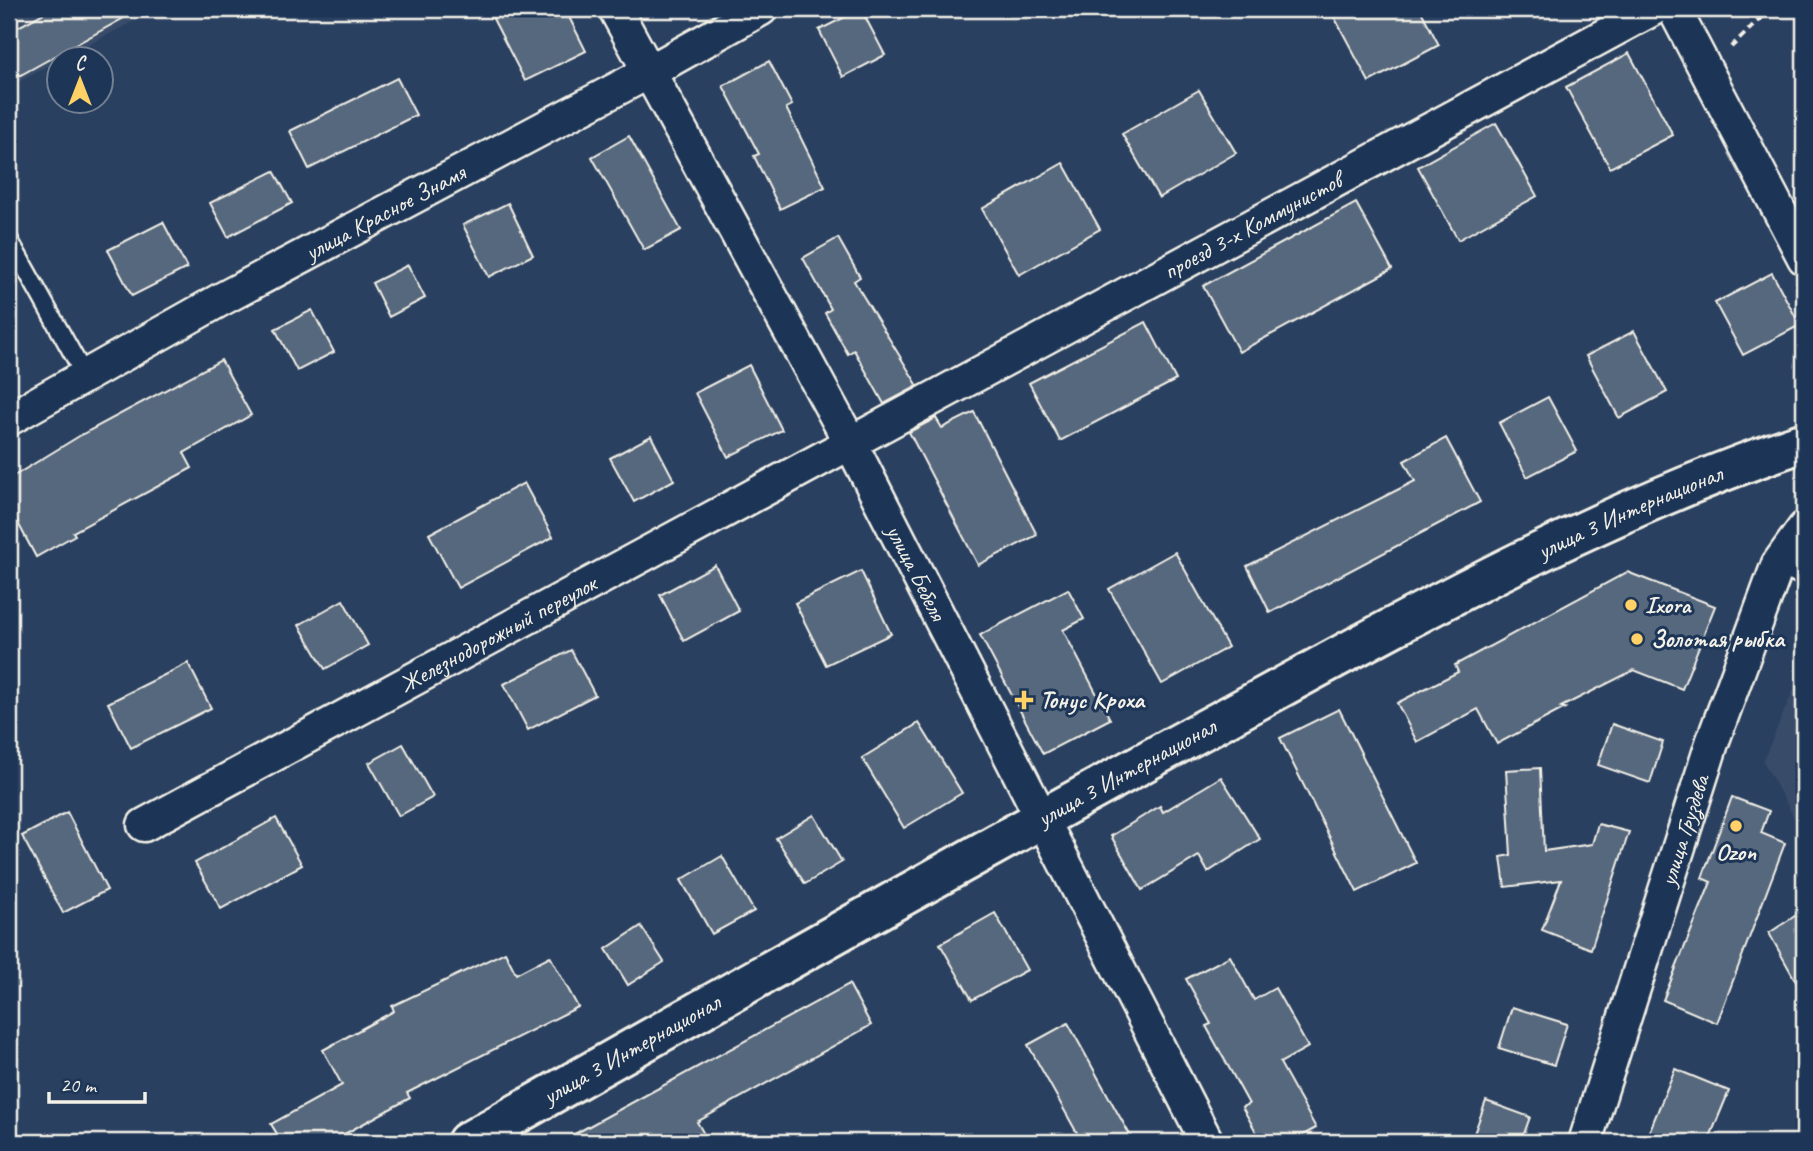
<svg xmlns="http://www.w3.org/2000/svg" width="1813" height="1151" font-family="Caveat,sans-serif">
  <rect width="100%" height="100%" fill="#2a4060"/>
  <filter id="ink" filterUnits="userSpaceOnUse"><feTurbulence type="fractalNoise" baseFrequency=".0143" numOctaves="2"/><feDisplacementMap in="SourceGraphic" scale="14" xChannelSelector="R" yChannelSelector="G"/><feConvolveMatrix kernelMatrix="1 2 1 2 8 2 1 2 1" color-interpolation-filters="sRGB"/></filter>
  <g filter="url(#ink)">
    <!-- built -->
    <g fill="#374c69">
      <polygon points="9,9 127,9 134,21 9,87"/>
      <polygon points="1804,665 1804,836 1763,761"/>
    </g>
    <!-- building -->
    <g fill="#56677d" stroke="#f4f1e8" stroke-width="2">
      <polygon points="51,9 140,9 19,76 9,59 9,32"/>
      <polygon points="488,9 565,9 586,51 525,81"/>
      <polygon points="861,9 885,55 843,77 819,30"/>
      <polygon points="1330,9 1420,9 1439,45 1369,82"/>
      <polygon points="1629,53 1673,135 1610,168 1566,87"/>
      <polygon points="769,61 792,105 786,108 825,187 780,209 754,156 759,154 723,86"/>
      <polygon points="397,78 416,115 309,169 290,131"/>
      <polygon points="1199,90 1236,153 1159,198 1122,134"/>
      <polygon points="1496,123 1537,196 1458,240 1418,167"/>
      <polygon points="629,136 681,230 644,250 592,157"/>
      <polygon points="1063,163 1100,229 1019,275 982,209"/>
      <polygon points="274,171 292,203 228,237 210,203"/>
      <polygon points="508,203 533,255 489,277 463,225"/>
      <polygon points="1356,203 1392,269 1239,352 1203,286"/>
      <polygon points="163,222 187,268 132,296 108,250"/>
      <polygon points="838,238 860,277 854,281 918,386 884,404 854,350 848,354 825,313 831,309 803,258"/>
      <polygon points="408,265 425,298 389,317 372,283"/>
      <polygon points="1772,273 1800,325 1743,355 1715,303"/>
      <polygon points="312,310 334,352 297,371 275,329"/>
      <polygon points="1146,322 1176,380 1060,441 1029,383"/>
      <polygon points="1634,331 1667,392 1619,418 1586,356"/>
      <polygon points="221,360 251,415 184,453 192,468 73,532 75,535 36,557 9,506 9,479 81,435"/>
      <polygon points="749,365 782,430 728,457 695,393"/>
      <polygon points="1548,397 1577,451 1527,477 1499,423"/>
      <polygon points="974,412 1037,535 978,565 909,432 936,418 942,428"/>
      <polygon points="651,436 674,480 634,502 610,458"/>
      <polygon points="1446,438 1480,502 1270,613 1247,566 1415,481 1404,461"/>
      <polygon points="524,483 553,537 458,588 429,534"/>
      <polygon points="1175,552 1228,647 1162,684 1109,589"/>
      <polygon points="715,565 739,611 684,641 660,595"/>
      <polygon points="861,571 891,634 826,665 795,603"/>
      <polygon points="1627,572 1715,606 1682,689 1634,670 1561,707 1565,708 1497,744 1478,709 1417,742 1397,703 1458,672 1455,665"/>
      <polygon points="1068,589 1084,619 1063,630 1110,719 1043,754 980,635"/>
      <polygon points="343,600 368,645 325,669 299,625"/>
      <polygon points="571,650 595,695 528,730 504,684"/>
      <polygon points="188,663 211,708 131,748 108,703"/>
      <polygon points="1339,709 1416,863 1357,892 1280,738"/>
      <polygon points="919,723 962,793 904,828 862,758"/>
      <polygon points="1612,724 1663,742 1650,783 1598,765"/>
      <polygon points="403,744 433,797 399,816 369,763"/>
      <polygon points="1540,768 1544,851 1592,844 1598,824 1629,832 1591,949 1542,930 1561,880 1505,887 1501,857 1511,855 1506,770"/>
      <polygon points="1221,777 1260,839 1208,872 1199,856 1142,890 1111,836 1160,806 1163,812"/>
      <polygon points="1732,797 1769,811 1761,833 1785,843 1717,1023 1663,1000 1711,882 1702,878"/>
      <polygon points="67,812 107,890 63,913 22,836"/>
      <polygon points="814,815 842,862 805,884 776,838"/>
      <polygon points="276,818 302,865 221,909 195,863"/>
      <polygon points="722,856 754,911 712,934 681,880"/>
      <polygon points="1804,910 1804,996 1769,933"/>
      <polygon points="995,913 1027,970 972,1000 940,944"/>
      <polygon points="641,926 664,962 628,985 606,949"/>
      <polygon points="505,952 516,974 550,956 578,1007 407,1093 410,1098 330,1142 282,1142 271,1124 342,1085 323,1050 394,1011 392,1006"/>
      <polygon points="1230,956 1254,1000 1275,988 1308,1047 1280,1063 1316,1128 1290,1142 1262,1142 1242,1107 1249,1104 1206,1026 1211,1024 1186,979"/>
      <polygon points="849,984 871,1025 697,1122 704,1134 689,1142 560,1142"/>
      <polygon points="1512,1007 1567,1024 1554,1065 1499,1048"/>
      <polygon points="1068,1023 1116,1110 1134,1142 1082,1142 1028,1045"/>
      <polygon points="1675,1069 1729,1091 1708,1142 1645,1142"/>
      <polygon points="1486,1101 1530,1117 1521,1142 1471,1142"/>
    </g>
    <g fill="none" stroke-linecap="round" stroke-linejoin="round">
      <defs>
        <g id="service">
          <polyline points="9,239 85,376"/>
          <polyline points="1778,564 1804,578"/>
        </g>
        <g id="minor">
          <path id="s1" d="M615,9L851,444L1207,1142"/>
          <polyline points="1674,9 1804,258"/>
          <path id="s2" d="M9,419L220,300L647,73L761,9"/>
          <path id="s3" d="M144,825L1653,9"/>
          <path id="s4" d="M1585,1142L1712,743L1778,564L1804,528"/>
        </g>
        <g id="secondary">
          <path id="s5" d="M467,1142C720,999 973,855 1229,716C1416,614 1602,510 1804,442"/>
        </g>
      </defs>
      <!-- service casing -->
      <use href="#service" stroke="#f4f1e8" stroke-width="21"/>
      <!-- minor casing -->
      <use href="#minor" stroke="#f4f1e8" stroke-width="37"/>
      <!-- secondary casing -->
      <use href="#secondary" stroke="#f4f1e8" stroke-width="44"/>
      <!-- path -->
      <polyline stroke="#f4f1e8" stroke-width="4.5" stroke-dasharray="7 5" stroke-linecap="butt" points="1731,47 1770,9"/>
      <!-- service -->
      <use href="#service" stroke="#1d3557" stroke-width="16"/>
      <!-- minor -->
      <use href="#minor" stroke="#1d3557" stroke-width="32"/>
      <!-- secondary -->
      <use href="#secondary" stroke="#1d3557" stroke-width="38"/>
    </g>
  </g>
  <!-- markers -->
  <g fill="#ffd166" stroke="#1d3557" stroke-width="2.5">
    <circle cx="1631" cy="605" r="7"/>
    <circle cx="1637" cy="639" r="7"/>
    <path d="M1020.5 689.5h7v7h7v7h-7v7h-7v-7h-7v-7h7z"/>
    <circle cx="1736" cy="826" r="7"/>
  </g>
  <g text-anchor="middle" stroke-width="6" stroke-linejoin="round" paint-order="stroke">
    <!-- street labels -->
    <g font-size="24" fill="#f4f1e8" stroke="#1d3557">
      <text dy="8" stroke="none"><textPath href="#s2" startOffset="429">улица Красное Знамя</textPath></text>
      <text dy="8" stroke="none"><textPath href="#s3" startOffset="1260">проезд 3-х Коммунистов</textPath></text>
      <text dy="8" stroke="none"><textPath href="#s5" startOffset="1323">улица 3 Интернационал</textPath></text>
      <text dy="8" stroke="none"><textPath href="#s1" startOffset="639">улица Бебеля</textPath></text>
      <text dy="8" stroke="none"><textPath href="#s3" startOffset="402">Железнодорожный переулок</textPath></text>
      <text dy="8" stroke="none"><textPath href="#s5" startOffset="756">улица 3 Интернационал</textPath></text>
      <text dy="8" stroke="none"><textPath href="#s4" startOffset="327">улица Груздева</textPath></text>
      <text dy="8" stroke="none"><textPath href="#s5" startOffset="189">улица 3 Интернационал</textPath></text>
    </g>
    <!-- poi labels -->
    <g font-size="24" font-weight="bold" fill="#f4f1e8" stroke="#1d3557" text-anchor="start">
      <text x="1645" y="613">Ixora</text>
      <text x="1651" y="647">Золотая рыбка</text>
      <text x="1040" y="708">Тонус Кроха</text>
      <text x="1736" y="860" text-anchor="middle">Ozon</text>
    </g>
  </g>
  <!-- margin -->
  <rect width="1813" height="1151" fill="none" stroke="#1d3557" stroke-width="35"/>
  <rect x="18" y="18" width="1778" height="1116" fill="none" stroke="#f4f1e8" stroke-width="2.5" filter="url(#ink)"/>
  <!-- north arrow -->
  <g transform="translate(80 80)"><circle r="33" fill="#1d3557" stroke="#738091" stroke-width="2"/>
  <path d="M0-5L12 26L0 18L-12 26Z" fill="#ffd166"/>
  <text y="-10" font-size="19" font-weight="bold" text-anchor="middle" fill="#f4f1e8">С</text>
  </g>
  <!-- scale -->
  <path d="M49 1092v10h96v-10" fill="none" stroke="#f4f1e8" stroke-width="3.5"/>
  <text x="60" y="1092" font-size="21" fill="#f4f1e8" stroke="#1d3557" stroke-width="5" paint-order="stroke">20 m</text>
</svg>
